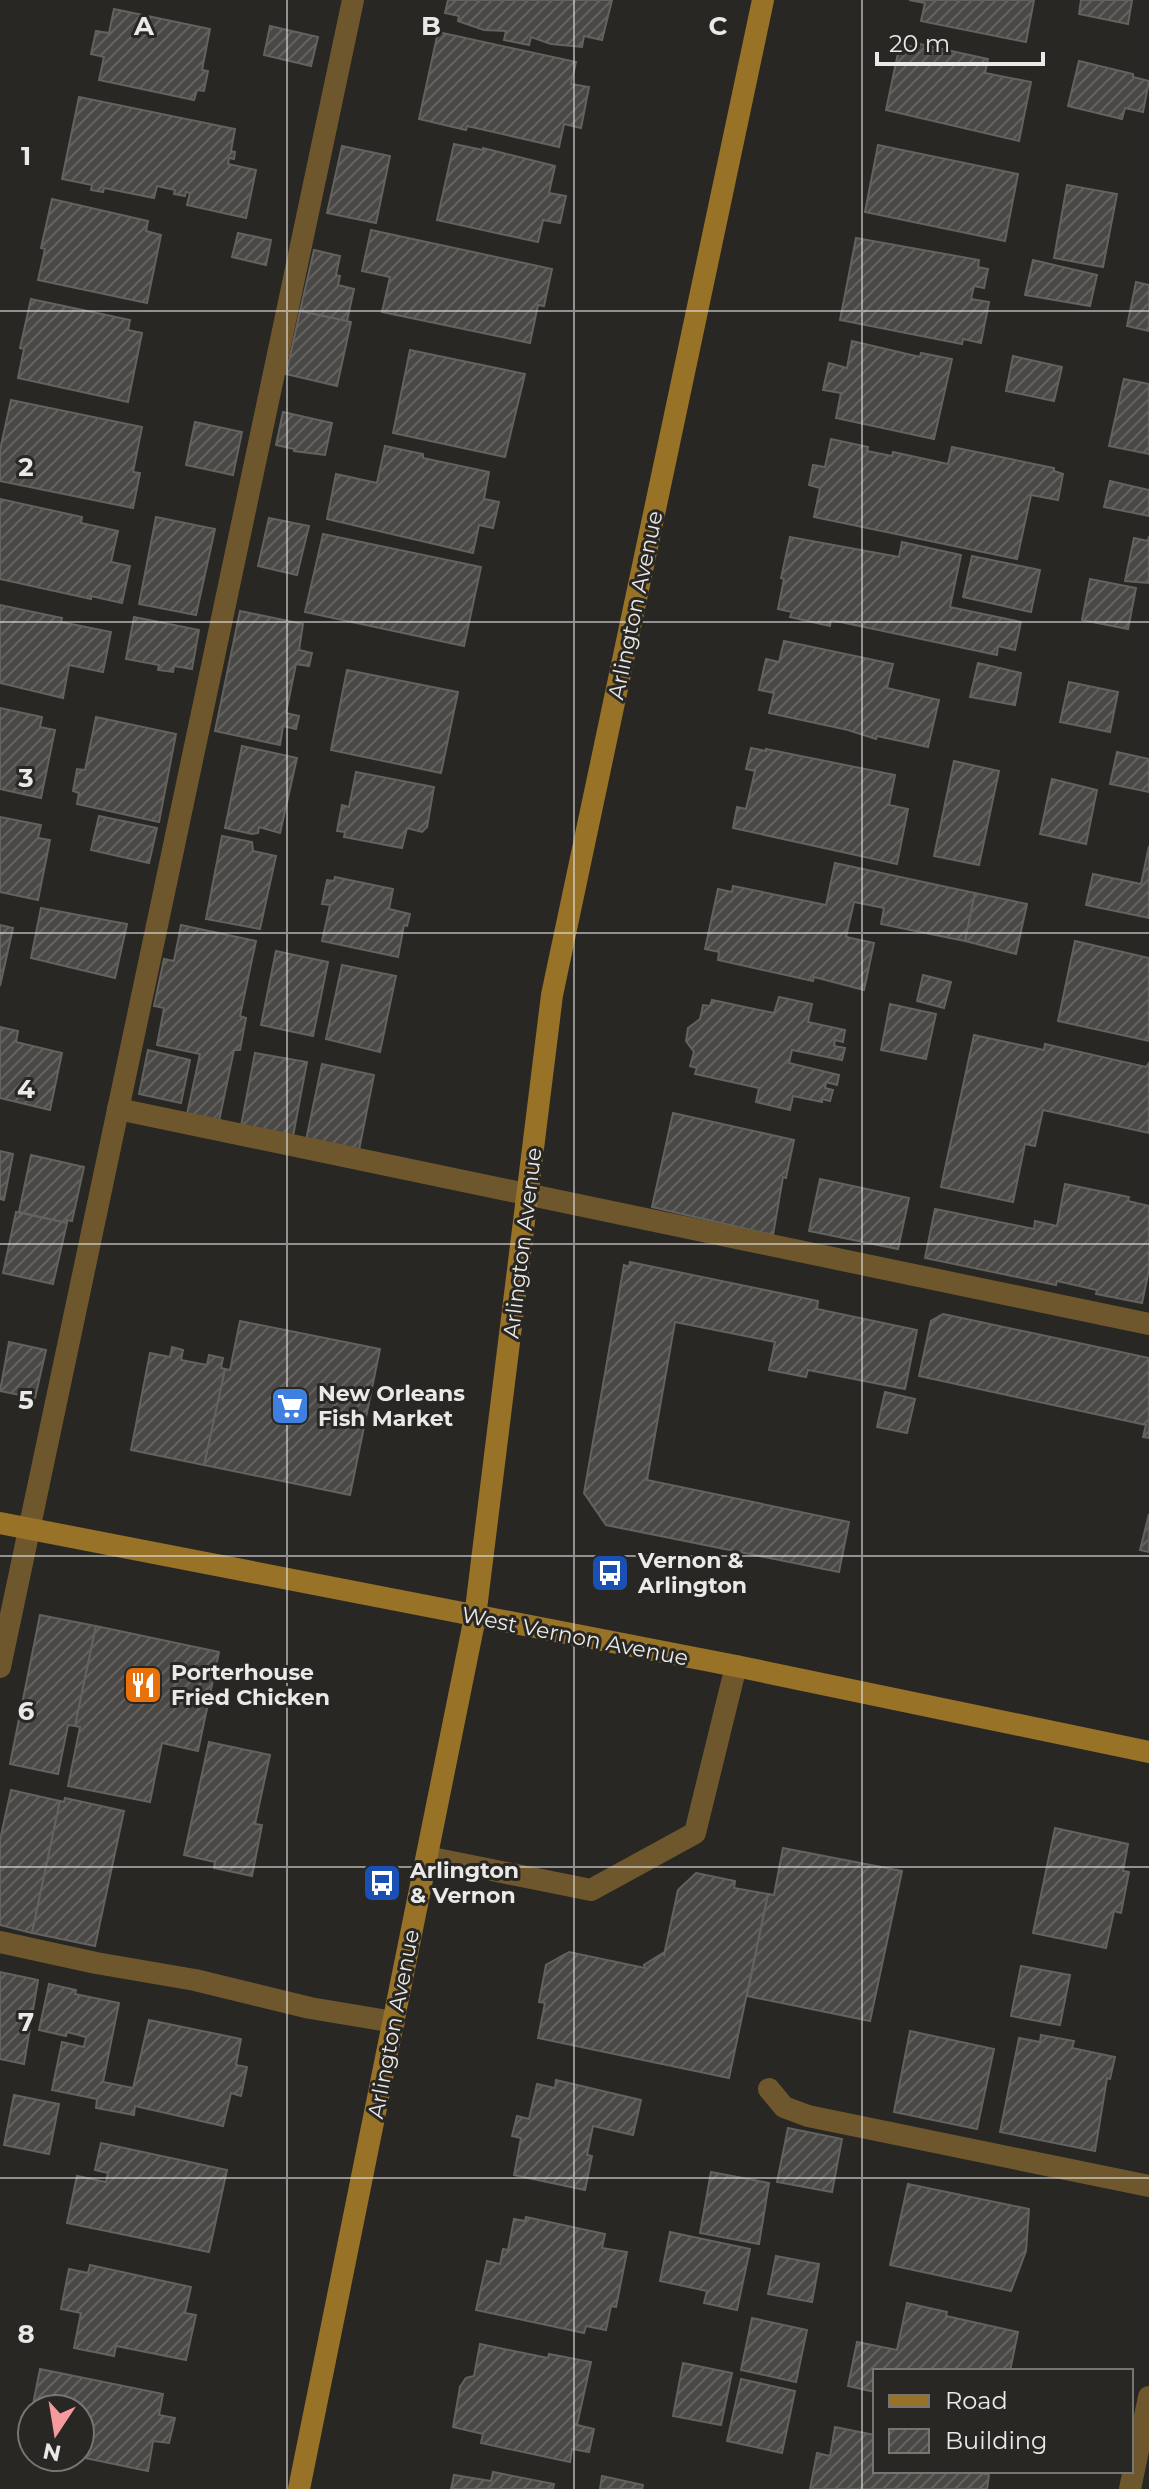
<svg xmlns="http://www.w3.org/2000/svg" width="1149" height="2489" font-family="Montserrat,sans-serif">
  <defs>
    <pattern id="building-hatch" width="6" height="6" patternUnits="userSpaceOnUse" patternTransform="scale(2)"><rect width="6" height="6" fill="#494845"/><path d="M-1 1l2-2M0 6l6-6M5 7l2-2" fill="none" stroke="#636260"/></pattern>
  </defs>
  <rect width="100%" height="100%" fill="#282724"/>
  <!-- building -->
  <g fill="url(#building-hatch)" stroke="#64625f" stroke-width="2">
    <polygon points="448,0 612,0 602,40 584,36 582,47 551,44 531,37 529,45 504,40 506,31 484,30 458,21 459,16 445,13"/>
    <polygon points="909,0 1034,0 1026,42 921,21 925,3"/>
    <polygon points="1081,0 1132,0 1128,24 1079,14"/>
    <polygon points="114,9 210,29 202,70 208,71 204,91 197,90 194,100 99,80 104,57 91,54 96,31 109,33"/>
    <polygon points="270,26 318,37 311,66 264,55"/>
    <polygon points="438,32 576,62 571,84 589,87 581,128 564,124 559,147 467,126 466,130 419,119"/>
    <polygon points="915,43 988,59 985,73 1031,82 1019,141 886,110 900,44 914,47"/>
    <polygon points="1079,61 1133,74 1133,77 1149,81 1143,112 1125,108 1122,119 1068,106"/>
    <polygon points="79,97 235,129 231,151 235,152 234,159 229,158 228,164 256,170 246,218 187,205 190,193 186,192 185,196 174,194 175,190 157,186 154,198 104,188 103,192 91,190 92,185 62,179"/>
    <polygon points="454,144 483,150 483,148 555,166 549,193 566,196 560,223 543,220 538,242 437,220"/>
    <polygon points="878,145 1018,174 1005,241 865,212"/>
    <polygon points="342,146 390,156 376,223 327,213"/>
    <polygon points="1067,185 1117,194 1103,267 1054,258"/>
    <polygon points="52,199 148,221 146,231 161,235 147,303 38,280 45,249 41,248"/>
    <polygon points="371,230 552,269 544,306 538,305 530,343 382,312 390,277 362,271"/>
    <polygon points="238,233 271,240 266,265 232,257"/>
    <polygon points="856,238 979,260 978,267 988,269 984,288 974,286 971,299 989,302 981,343 963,339 962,344 840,320"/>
    <polygon points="314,250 340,256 336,275 340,276 338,285 354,289 347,321 300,311"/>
    <polygon points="1033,260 1097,275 1090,306 1025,295"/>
    <polygon points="1136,282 1149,285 1149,331 1127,326"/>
    <polygon points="31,299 130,320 128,330 142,333 128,402 18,378 24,349 20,348"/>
    <polygon points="300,311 351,322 337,386 286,374"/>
    <polygon points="852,341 920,357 921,353 952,359 934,439 836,418 841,393 823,390 829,363 847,368"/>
    <polygon points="410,350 525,374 505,457 393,433"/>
    <polygon points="1013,356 1062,367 1054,401 1006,391"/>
    <polygon points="1124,379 1149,384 1149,454 1109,446"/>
    <polygon points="11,400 142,427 133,472 140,473 133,508 0,481 0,450"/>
    <polygon points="283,412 332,423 325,455 294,451 294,449 276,445"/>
    <polygon points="195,422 242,432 233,475 186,465"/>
    <polygon points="831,439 868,447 867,451 892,456 893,452 948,464 952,447 1054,468 1054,471 1063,474 1058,500 1031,495 1017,559 814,517 820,488 809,485 813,465 825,467"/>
    <polygon points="385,446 423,454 423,458 489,472 484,499 499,502 493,528 479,525 473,553 327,519 336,474 377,483"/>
    <polygon points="1110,481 1149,490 1149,516 1104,507"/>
    <polygon points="0,499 82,517 81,523 118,531 111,562 130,566 122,603 91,596 91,599 0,579"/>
    <polygon points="156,517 215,529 196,615 139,604"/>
    <polygon points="269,518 309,526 297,575 258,566"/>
    <polygon points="323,534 481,567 464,646 305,612"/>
    <polygon points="1149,536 1149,583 1125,581 1134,538 1148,541"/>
    <polygon points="790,537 899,557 902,542 961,555 950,607 1021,622 1015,650 998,646 997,655 831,620 830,626 790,617 792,612 778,609 784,579 781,578"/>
    <polygon points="972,556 1040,570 1031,612 963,597"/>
    <polygon points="1090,579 1136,588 1128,629 1082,620"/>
    <polygon points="0,605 62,618 61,622 111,632 103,672 69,665 63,698 0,683"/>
    <polygon points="240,611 303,624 299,650 312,653 309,666 296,664 286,713 299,716 296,729 283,726 280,745 215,731"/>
    <polygon points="134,617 199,630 192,669 174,666 173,672 158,670 159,665 126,659"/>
    <polygon points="784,641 893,664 887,688 939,700 928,747 877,736 876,739 848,730 769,713 774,693 759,690 766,659 779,662"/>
    <polygon points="978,663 1021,673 1015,705 970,697"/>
    <polygon points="347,670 458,692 441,773 331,750"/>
    <polygon points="1069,682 1118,692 1110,732 1060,722"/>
    <polygon points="0,708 42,717 40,727 55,730 41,798 0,789"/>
    <polygon points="96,717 176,734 159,822 77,804 79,793 73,791 77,769 85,770"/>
    <polygon points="242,746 297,758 280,833 259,827 258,833 252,834 225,828"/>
    <polygon points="751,748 766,751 766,749 895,775 889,805 908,809 897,864 733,828 737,807 746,809 755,771 746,769"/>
    <polygon points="1117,752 1149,759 1149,792 1110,784"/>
    <polygon points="954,761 999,771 979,865 934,856"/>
    <polygon points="356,772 434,787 427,827 422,832 407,828 402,848 344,837 345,832 337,831 342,805 349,807"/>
    <polygon points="1052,779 1097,790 1086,844 1040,834"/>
    <polygon points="99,816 157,828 149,863 91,850"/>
    <polygon points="0,817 41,825 38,838 50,840 38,900 0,892"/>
    <polygon points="222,836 252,842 253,851 276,856 260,929 206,919"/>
    <polygon points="1149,846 1149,918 1086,905 1093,874 1141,884"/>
    <polygon points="835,863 975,893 965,941 881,924 884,908 854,902 846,937 874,943 864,990 814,977 813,981 718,960 719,952 705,949 718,889 732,892 733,886 826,905"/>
    <polygon points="335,877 393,889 389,909 410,914 407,926 404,925 398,957 322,941 330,905 322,904 327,880 334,881"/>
    <polygon points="975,893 1027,904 1016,954 965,941"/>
    <polygon points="41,908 127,924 115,978 31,958"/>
    <polygon points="0,925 13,928 0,986"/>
    <polygon points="181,925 256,941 240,1016 246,1018 240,1050 234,1050 219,1121 187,1114 200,1054 157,1045 164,1008 154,1006 164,959 174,961"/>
    <polygon points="1075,941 1149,958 1149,1041 1058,1021"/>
    <polygon points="276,951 328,962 313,1036 261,1025"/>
    <polygon points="342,965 396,976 380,1052 326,1039"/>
    <polygon points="923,975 951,982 944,1008 917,1001"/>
    <polygon points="779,997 812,1004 808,1022 845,1030 843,1042 835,1040 834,1046 845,1048 842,1060 792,1050 789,1063 839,1075 837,1085 826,1082 825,1088 833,1090 830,1101 822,1099 822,1102 793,1096 790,1110 756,1102 759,1088 695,1074 697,1068 690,1066 694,1052 686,1041 688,1028 700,1019 703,1005 710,1006 712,1000 774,1013"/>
    <polygon points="890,1004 936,1014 926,1059 881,1050"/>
    <polygon points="0,1027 18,1031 16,1042 62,1053 50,1110 0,1098"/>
    <polygon points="974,1035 1044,1050 1045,1044 1146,1067 1149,1063 1149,1133 1043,1110 1035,1146 1025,1144 1013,1202 941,1187"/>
    <polygon points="148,1050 190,1060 181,1103 139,1094"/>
    <polygon points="255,1053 307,1062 293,1136 241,1126"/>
    <polygon points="322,1064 374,1075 359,1150 306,1140"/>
    <polygon points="673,1113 794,1140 786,1178 783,1177 773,1235 652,1207"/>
    <polygon points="0,1151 13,1154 4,1200 0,1199"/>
    <polygon points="31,1155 84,1167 72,1221 67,1220 67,1223 19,1212"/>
    <polygon points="820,1179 909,1198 898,1249 809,1231"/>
    <polygon points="1065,1184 1129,1197 1128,1201 1149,1206 1149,1270 1142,1303 1096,1294 1097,1290 1057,1281 1056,1285 925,1258 935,1209 1034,1229 1035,1221 1057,1226"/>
    <polygon points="16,1212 67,1223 53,1284 3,1273"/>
    <polygon points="630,1262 818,1301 817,1309 917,1330 905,1389 808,1370 806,1377 769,1370 775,1342 675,1322 647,1480 849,1522 839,1572 606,1525 584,1493 624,1265 629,1267"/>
    <polygon points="943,1314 1149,1358 1149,1438 1143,1437 1146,1425 919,1376 931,1321"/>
    <polygon points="240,1321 380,1349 350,1495 204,1465 225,1369 230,1370"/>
    <polygon points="9,1342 46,1350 35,1398 0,1391"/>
    <polygon points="172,1347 183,1350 181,1360 207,1365 209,1355 223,1358 221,1368 225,1369 204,1465 131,1450 150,1353 170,1357"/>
    <polygon points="885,1392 915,1399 907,1433 877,1427"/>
    <polygon points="1149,1514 1149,1552 1140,1550"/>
    <polygon points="40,1615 96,1626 75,1726 68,1725 58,1774 10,1764"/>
    <polygon points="96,1626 219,1652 198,1751 162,1743 150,1802 68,1786 80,1727 75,1726"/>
    <polygon points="209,1742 270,1755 255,1824 262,1825 252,1876 214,1868 215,1862 184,1855"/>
    <polygon points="11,1790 60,1801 32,1933 0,1925 0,1840"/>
    <polygon points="65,1798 124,1811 95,1946 32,1933 60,1801 64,1802"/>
    <polygon points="1055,1828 1128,1844 1123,1871 1129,1872 1121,1913 1114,1911 1106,1948 1033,1933"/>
    <polygon points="783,1848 902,1871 870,2021 747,1996 768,1894 774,1895"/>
    <polygon points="696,1873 735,1881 734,1888 768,1894 729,2078 538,2038 545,2003 539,2002 546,1965 569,1952 645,1968 644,1965 663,1953 664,1955 678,1890"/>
    <polygon points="1021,1966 1070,1975 1060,2025 1011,2016"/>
    <polygon points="0,1972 38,1980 24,2064 0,2059"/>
    <polygon points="49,1984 76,1990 75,1994 119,2003 103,2082 133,2088 149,2020 241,2039 236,2065 247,2067 241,2096 231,2093 223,2126 135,2106 134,2115 96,2108 97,2099 52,2090 62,2042 84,2047 86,2037 67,2032 66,2036 39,2030"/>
    <polygon points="910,2031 994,2049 977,2129 894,2112"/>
    <polygon points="1041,2035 1074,2041 1072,2048 1115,2057 1110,2079 1107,2078 1095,2151 1000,2132 1019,2038 1040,2042"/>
    <polygon points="556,2080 641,2100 633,2135 593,2126 587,2155 592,2156 585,2190 514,2175 521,2138 512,2136 517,2116 529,2119 537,2084 555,2088"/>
    <polygon points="14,2095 59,2104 49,2154 4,2145"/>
    <polygon points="788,2128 842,2139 832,2192 777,2182"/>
    <polygon points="101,2143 227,2170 209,2252 67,2223 77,2176 106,2182 108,2173 95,2170"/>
    <polygon points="711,2172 769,2183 759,2244 700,2233"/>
    <polygon points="908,2184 1029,2209 1026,2251 1011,2291 890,2265"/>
    <polygon points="526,2217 605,2234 602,2248 627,2252 616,2307 611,2306 606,2330 586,2326 584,2333 476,2310 487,2261 500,2264 503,2249 508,2250 514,2219 525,2221"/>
    <polygon points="670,2232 750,2249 737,2310 704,2303 707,2291 660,2281"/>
    <polygon points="776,2256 819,2264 812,2302 768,2294"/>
    <polygon points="90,2265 191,2287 185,2313 196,2315 186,2360 116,2346 114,2356 74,2348 81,2313 61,2309 69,2269 88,2273"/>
    <polygon points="907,2303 947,2312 946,2316 1018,2332 1010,2371 875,2371 875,2392 848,2386 857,2342 897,2350"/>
    <polygon points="752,2318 807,2330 796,2382 741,2370"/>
    <polygon points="480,2344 548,2358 549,2354 591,2362 577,2425 594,2429 589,2452 572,2449 570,2462 481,2443 483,2434 453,2427 460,2387 466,2378 474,2376"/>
    <polygon points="683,2363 732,2373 721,2425 673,2416"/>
    <polygon points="40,2369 163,2394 159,2415 175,2418 169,2443 153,2441 148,2471 80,2457 80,2409 32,2409 32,2447 25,2445"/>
    <polygon points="741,2379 795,2391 782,2453 727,2441"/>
    <polygon points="835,2427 875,2435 875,2471 973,2471 989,2475 987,2489 810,2489 817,2453 830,2456"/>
    <polygon points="493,2472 554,2484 553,2489 451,2489 454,2475 491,2481"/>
    <polygon points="602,2476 643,2485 642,2489 600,2489"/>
  </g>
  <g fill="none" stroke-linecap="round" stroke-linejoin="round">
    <!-- service -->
    <g stroke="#6f572d" stroke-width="22">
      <polyline points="118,1109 1149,1324"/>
      <polyline points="0,1667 353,0"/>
      <polyline points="427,1857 591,1890 695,1833 736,1666"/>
      <polyline points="0,1942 96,1963 195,1980 310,2008 394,2022"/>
      <polyline points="769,2089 784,2107 808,2116 1149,2186"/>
    </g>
    <!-- minor -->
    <polyline stroke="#6f572d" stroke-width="22" points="1130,2489 1149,2397"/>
    <!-- secondary -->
    <g stroke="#987227" stroke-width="22">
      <polyline points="0,1523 736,1666 1149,1752"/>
      <polyline points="299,2489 475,1617 552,995 763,0"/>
    </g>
  </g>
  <!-- grid -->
  <path fill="none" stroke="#eae9e7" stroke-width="2" stroke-opacity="0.55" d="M287,0V2489M574,0V2489M862,0V2489M0,311H1149M0,622H1149M0,933H1149M0,1244H1149M0,1556H1149M0,1867H1149M0,2178H1149"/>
  <!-- icons -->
  <defs>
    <symbol id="supermarket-square" viewBox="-11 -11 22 22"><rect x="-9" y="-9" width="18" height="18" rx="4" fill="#3f7fe0" stroke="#282724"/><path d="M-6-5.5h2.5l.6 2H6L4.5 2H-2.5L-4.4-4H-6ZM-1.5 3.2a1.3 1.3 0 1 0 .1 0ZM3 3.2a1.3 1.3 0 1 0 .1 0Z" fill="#fff"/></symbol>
    <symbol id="bus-square" viewBox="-11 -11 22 22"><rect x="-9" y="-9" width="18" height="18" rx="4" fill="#1a4fb4" stroke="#282724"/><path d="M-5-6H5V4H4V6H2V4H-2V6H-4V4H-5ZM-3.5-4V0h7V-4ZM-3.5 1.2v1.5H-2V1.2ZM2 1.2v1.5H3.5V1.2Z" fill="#fff"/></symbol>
    <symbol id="restaurant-square" viewBox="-11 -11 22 22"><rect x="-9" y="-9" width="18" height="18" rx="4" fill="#e8710a" stroke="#282724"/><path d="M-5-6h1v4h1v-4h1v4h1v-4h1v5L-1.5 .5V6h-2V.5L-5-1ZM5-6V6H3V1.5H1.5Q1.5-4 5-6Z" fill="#fff"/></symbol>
  </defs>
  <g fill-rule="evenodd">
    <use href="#supermarket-square" x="268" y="1384" width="44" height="44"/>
    <use href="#bus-square" x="588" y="1551" width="44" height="44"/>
    <use href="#restaurant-square" x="121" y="1663" width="44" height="44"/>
    <use href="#bus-square" x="360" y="1861" width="44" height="44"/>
  </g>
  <g text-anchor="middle" stroke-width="6" stroke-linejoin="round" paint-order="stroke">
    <!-- street labels -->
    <g font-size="22" fill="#eae9e7" stroke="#282724">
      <text transform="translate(635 605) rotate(-78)" y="8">Arlington Avenue</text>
      <text transform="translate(522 1243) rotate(-83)" y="8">Arlington Avenue</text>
      <text transform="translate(575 1636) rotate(11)" y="8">West Vernon Avenue</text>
      <text transform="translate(393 2024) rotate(-79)" y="8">Arlington Avenue</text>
    </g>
    <!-- poi labels -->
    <g font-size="22" font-weight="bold" fill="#eae9e7" stroke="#282724" text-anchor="start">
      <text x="318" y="1401">New Orleans<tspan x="318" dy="25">Fish Market</tspan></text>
      <text x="638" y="1568">Vernon &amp;<tspan x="638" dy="25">Arlington</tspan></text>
      <text x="171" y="1680">Porterhouse<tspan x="171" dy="25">Fried Chicken</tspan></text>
      <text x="410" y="1878">Arlington<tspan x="410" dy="25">&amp; Vernon</tspan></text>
    </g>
  </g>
  <g font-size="26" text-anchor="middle" font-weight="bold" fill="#eae9e7" stroke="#282724" stroke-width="6" stroke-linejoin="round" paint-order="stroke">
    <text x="144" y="35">A</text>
    <text x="431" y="35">B</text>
    <text x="718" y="35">C</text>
    <text x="26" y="165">1</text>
    <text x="26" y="476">2</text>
    <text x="26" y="787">3</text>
    <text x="26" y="1098">4</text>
    <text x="26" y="1409">5</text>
    <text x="26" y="1720">6</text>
    <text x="26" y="2031">7</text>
    <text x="26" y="2343">8</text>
  </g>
  <!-- legend -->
  <rect x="873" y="2369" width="260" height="104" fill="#282724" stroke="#767572" stroke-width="2"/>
  <rect x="889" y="2395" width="40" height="12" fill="#987227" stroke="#767572" stroke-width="2"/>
  <text x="945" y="2409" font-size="24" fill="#eae9e7">Road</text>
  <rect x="889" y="2429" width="40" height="24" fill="url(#building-hatch)" stroke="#767572" stroke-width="2"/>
  <text x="945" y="2449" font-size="24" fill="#eae9e7">Building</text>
  <!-- north arrow -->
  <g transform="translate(56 2433) rotate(192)"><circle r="38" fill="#282724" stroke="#767572" stroke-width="2"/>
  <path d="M0-6L14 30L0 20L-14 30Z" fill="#f59b9e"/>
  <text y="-12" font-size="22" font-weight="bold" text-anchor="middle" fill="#eae9e7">N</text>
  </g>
  <!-- scale -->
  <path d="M877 52v12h166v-12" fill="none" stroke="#eae9e7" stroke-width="4"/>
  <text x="889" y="52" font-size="24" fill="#eae9e7" stroke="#282724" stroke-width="6" paint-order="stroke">20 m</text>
</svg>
